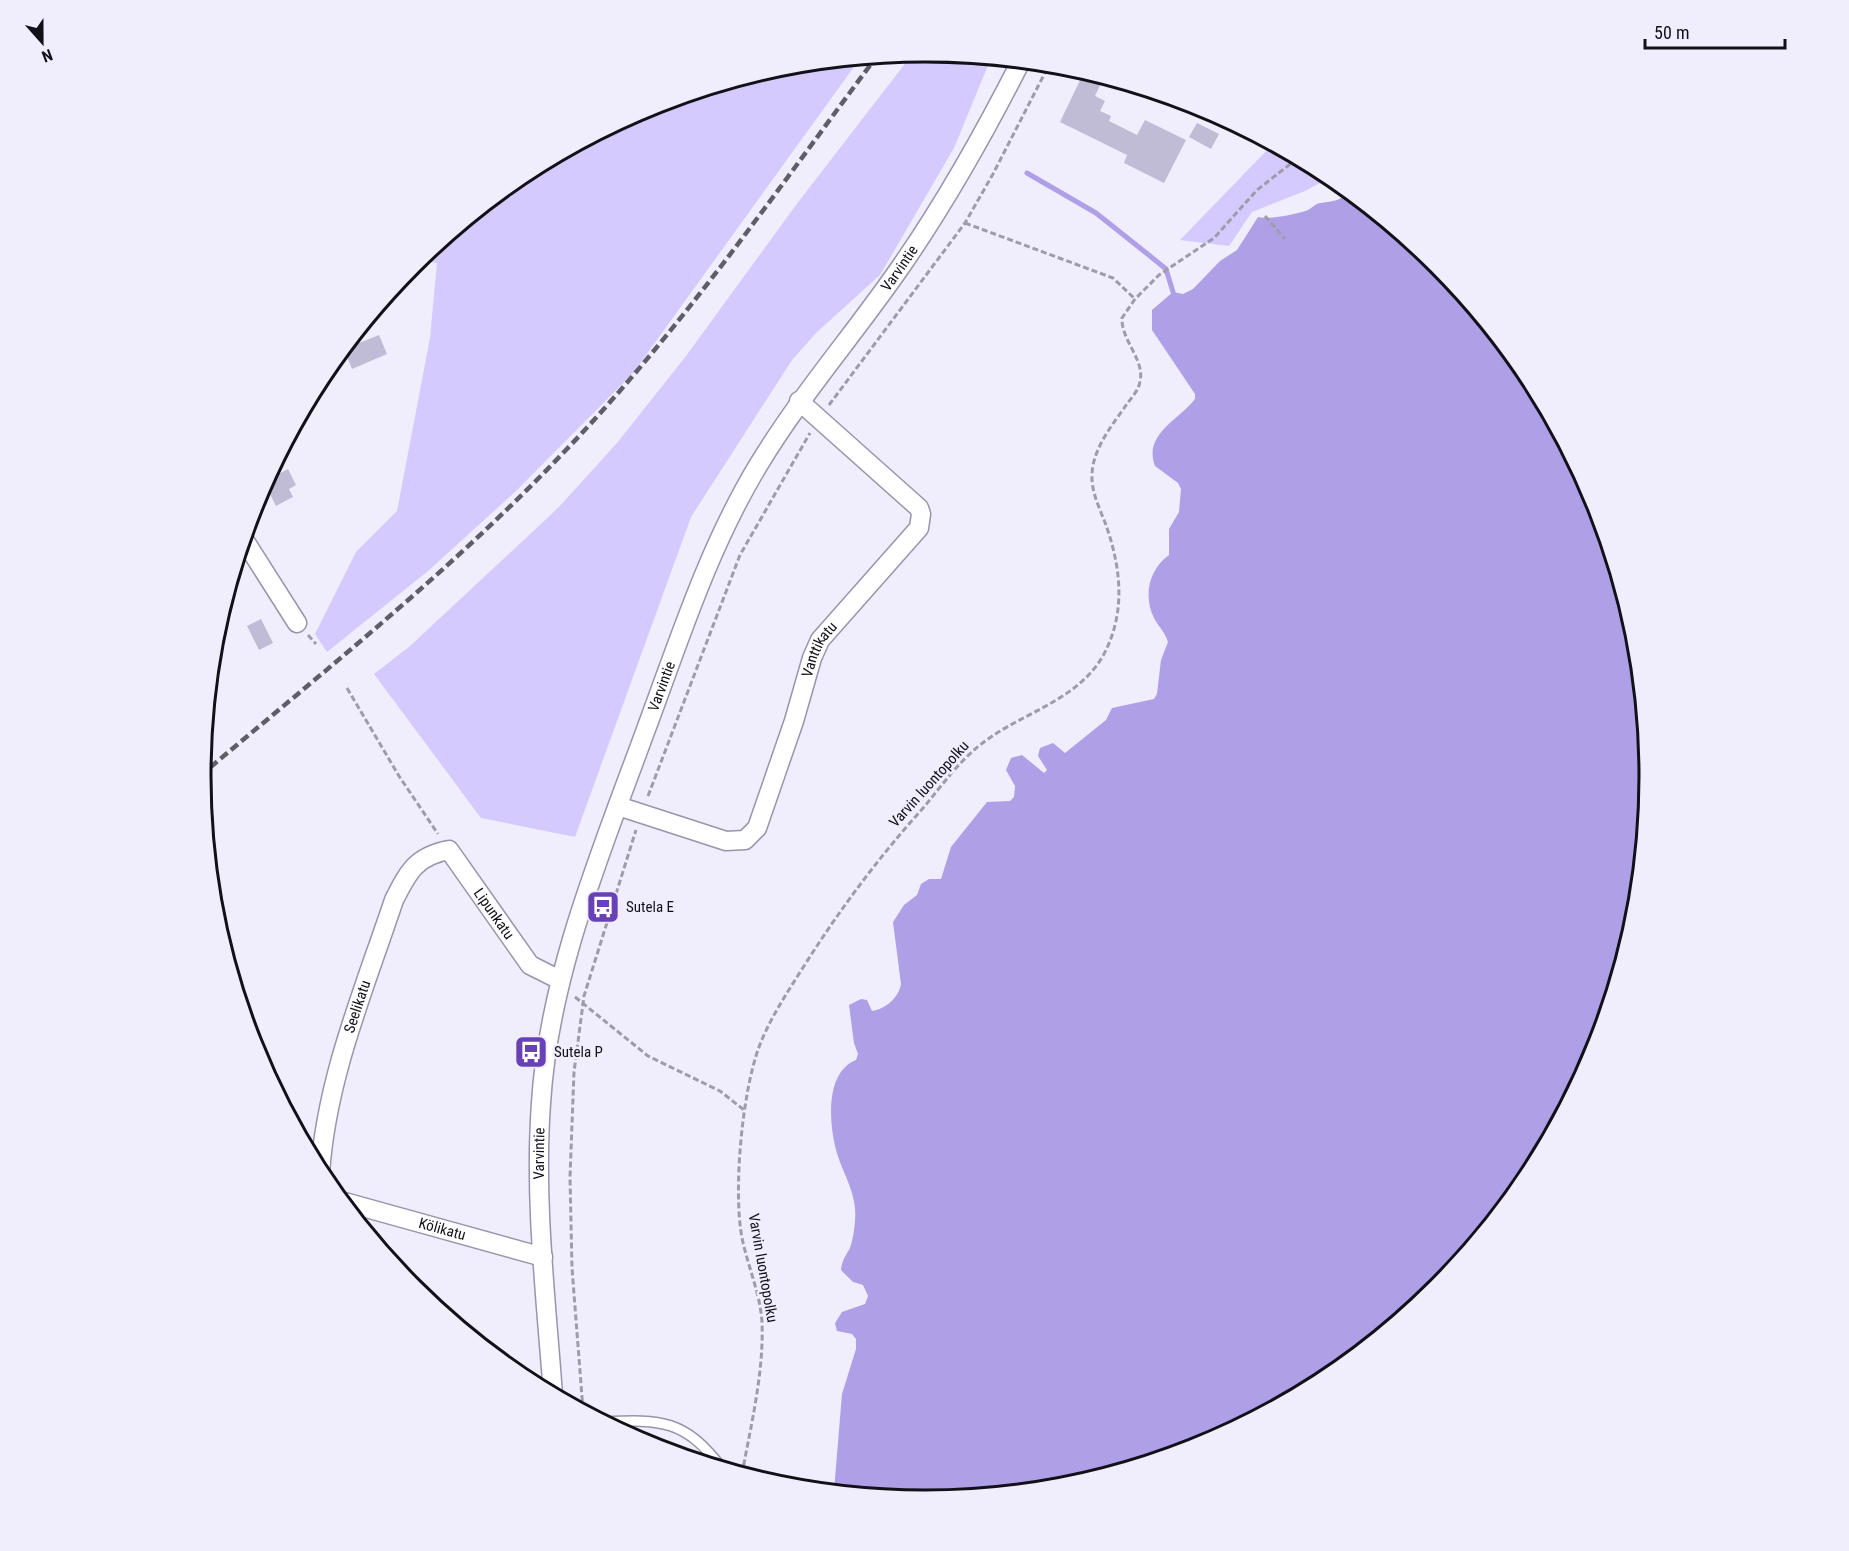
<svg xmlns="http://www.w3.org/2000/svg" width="1849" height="1551" font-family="'Roboto Condensed',sans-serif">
  <rect width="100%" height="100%" fill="#f0edfd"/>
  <!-- green -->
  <g fill="#d4cafd">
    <polygon points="925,51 991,58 954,148 880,275 817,332 792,360 691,517 575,837 481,818 374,674 409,647 558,508 617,443 686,356 796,205 914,52"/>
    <polygon points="861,57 633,373 516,491 428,571 327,652 315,634 356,552 397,511 430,338 437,263 416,260 522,173 648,106 783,65"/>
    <polygon points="1273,144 1331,177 1305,191 1252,212 1229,246 1180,240"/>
  </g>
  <!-- water -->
  <path fill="#af9fe7" d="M1350,192L1437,263L1527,373L1594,499L1635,634L1649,776L1635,917L1594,1053L1527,1178L1437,1288L1327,1378L1201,1445L1066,1486L924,1500L834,1491L842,1394L856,1349V1339L852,1334L837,1331L835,1323L842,1312L865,1304L868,1296L863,1285L853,1282L841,1270C843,1256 847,1256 851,1245C854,1235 856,1219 855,1208C853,1186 840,1168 835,1146C829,1119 826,1072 856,1060L858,1054L854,1043L849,1005L861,999L867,1000L872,1011C886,1009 899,997 901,984L893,922L904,905L917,895L921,884L929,879H941L951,847L987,802L1010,801L1014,797L1015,786L1006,770L1011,758L1022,755L1044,773L1047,770L1038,756L1040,748L1053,743L1065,753L1106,720L1112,708L1154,699L1157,694L1161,660L1168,642C1165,632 1159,627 1154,618C1143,596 1149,569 1169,555V529L1179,512L1181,489L1178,483L1155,466C1143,434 1179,420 1195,399V394L1152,330V310L1173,292L1183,294L1193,289L1220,261L1237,250L1258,217C1268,220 1298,214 1308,210C1312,208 1316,203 1321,203C1334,201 1339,201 1350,192Z"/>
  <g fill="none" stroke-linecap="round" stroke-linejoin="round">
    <!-- stream -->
    <polyline stroke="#af9fe7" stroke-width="5" points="1027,173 1096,213 1145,252 1166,269 1173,292"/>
  </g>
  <!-- building -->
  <g fill="#c1bcd5">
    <polygon points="1084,72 1102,81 1095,96 1105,101 1100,111 1111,116 1109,121 1137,135 1145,120 1186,140 1164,183 1124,163 1127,155 1060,122"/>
    <polygon points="1197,123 1219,134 1211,149 1189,137"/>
    <polygon points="379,335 387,354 352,369 344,349"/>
    <polygon points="288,469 296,485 289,489 293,497 276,506 264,482"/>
    <polygon points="261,619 273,643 259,650 247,626"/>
  </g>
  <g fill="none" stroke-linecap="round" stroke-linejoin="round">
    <defs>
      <path id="lane" d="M605,1422C661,1419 685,1420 721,1467"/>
      <g id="street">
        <polyline points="243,538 297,623"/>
        <path id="s1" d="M618,806L726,841L745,840L757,828L794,721L812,658L820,640L919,528L921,514L919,508L799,401"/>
        <path id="s2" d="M320,1174C326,1079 364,990 394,900C408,872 416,856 449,850L530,965L560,980"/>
        <path id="s3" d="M341,1201L543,1257"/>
        <path id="s4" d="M553,1395C546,1298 534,1200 541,1103C549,975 601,852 645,732C679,641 708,548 759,464C802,393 857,331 904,262C948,198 986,130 1021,61"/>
      </g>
    </defs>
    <!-- lane casing -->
    <use href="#lane" stroke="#9894ac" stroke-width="12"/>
    <!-- street casing -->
    <use href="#street" stroke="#9894ac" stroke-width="21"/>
    <!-- path -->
    <g stroke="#9f9ca9" stroke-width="3" stroke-dasharray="6 3" stroke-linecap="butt">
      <polyline points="1265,216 1285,239"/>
      <polyline points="965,223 1113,278 1135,299"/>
      <polyline points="829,405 965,223 993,174 1050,63"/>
      <polyline points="308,635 316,644"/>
      <polyline points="347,688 399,776 438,834"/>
      <polyline points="648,796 740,555 810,433"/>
      <polyline points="575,997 648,1056 720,1091 744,1110"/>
      <polyline points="583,1410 572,1268 570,1177 574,1072 584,996 636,830"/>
      <path d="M742,1474C751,1425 764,1372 762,1322C760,1293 748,1267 742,1238C733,1191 742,1093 759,1047C770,1018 787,993 804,966C840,909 879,857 924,807C939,789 954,768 972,752C1012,714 1076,705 1104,654C1126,612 1121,568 1106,525C1100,509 1091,492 1092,474C1093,448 1113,424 1127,404C1132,397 1139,390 1140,381C1145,360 1121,340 1122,318L1135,299L1159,275L1214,238L1257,190L1298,158"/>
    </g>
    <!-- lane -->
    <use href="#lane" stroke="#fff" stroke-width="9"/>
    <!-- street -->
    <use href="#street" stroke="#fff" stroke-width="18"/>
    <!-- rail -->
    <path stroke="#5f5d68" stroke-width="4.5" stroke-dasharray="9 4.5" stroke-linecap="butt" d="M200,776C324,671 453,569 565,451C681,330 777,190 877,56"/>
  </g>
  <!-- icons -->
  <defs>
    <symbol id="bus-square" viewBox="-11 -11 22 22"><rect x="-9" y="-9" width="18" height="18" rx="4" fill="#6840b8" stroke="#f0edfd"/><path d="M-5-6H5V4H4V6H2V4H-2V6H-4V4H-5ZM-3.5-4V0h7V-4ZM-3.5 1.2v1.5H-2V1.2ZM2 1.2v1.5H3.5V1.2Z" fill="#fff"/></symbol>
  </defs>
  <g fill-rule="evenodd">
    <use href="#bus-square" x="584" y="888" width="38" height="38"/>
    <use href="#bus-square" x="512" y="1033" width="38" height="38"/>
  </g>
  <g text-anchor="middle" stroke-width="5" stroke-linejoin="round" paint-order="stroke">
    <!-- street labels -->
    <g font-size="15" fill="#121018" stroke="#f0edfd">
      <text dy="5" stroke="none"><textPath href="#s4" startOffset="1212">Varvintie</textPath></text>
      <text dy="5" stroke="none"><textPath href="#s1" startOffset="339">Vanttikatu</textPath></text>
      <text dy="5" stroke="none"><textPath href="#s4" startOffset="728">Varvintie</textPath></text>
      <text transform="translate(929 784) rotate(-48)" y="5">Varvin luontopolku</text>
      <text dy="5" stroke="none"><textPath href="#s2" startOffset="441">Lipunkatu</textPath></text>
      <text dy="5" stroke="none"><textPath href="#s2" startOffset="172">Seelikatu</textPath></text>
      <text dy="5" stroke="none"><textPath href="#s4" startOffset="242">Varvintie</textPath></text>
      <text dy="5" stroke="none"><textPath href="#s3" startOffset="105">Kölikatu</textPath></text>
      <text transform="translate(763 1268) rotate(80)" y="5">Varvin luontopolku</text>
    </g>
    <!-- poi labels -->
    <g font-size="15" fill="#121018" stroke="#f0edfd" text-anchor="start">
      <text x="626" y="912">Sutela E</text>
      <text x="554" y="1057">Sutela P</text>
    </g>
  </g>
  <!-- crop -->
  <path d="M0 0H1849V1551H0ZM211 776a714 714 0 1 1 1428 0a714 714 0 1 1-1428 0Z" fill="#f0edfd" fill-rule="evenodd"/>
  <path fill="none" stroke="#121018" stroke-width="3" d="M211 776a714 714 0 1 1 1428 0a714 714 0 1 1-1428 0Z"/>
  <!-- north arrow -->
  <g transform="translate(42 42) rotate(159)" stroke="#f0edfd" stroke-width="4.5" paint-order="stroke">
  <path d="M0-4.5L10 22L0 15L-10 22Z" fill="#121018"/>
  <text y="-9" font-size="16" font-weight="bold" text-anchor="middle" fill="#121018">N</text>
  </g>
  <!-- scale -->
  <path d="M1645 39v9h140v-9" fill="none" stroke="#121018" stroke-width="3"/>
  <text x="1654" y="39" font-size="18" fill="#121018" stroke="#f0edfd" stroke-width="4.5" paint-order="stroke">50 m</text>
</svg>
